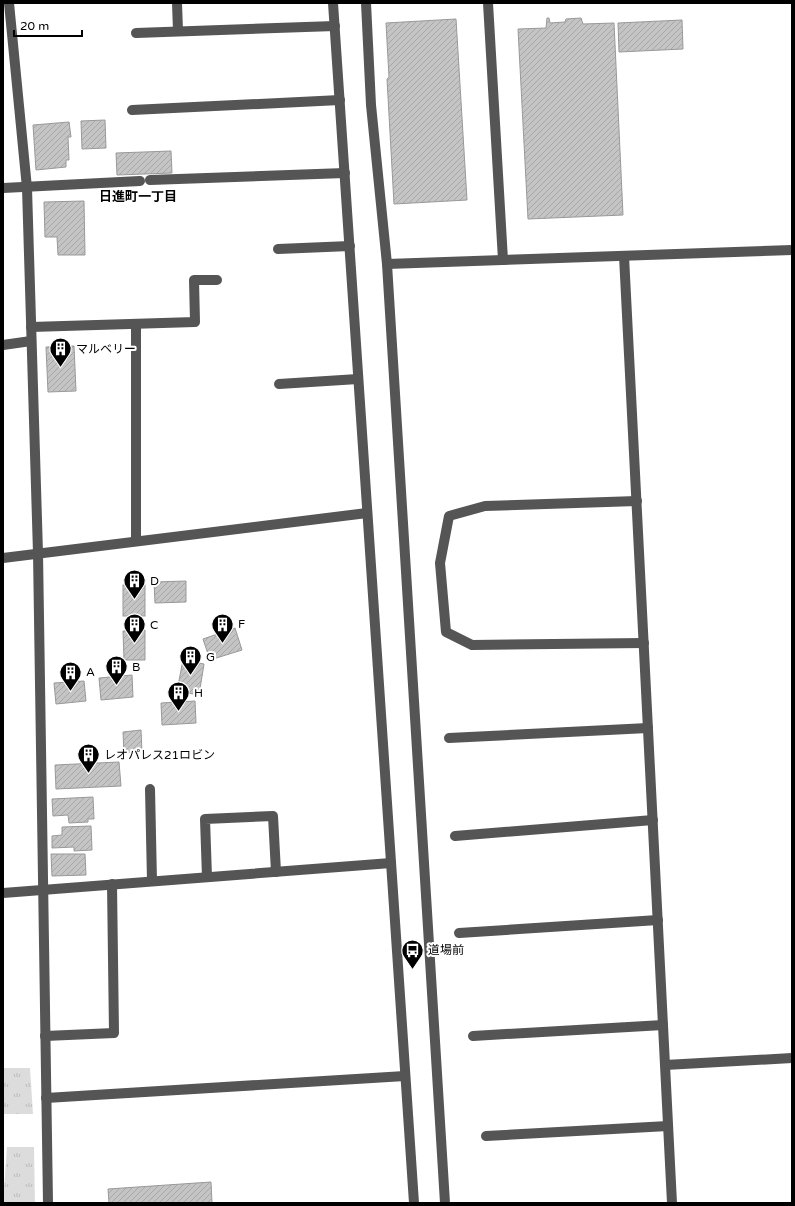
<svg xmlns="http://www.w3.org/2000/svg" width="795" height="1206" font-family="'Varela Round','Noto Sans JP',sans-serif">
  <defs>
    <pattern id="grass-tufts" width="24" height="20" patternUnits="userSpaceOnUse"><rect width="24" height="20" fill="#dcdcdc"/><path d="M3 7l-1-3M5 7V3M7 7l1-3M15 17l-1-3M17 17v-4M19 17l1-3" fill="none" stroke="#bbb"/></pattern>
    <pattern id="building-hatch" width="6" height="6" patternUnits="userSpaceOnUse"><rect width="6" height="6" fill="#c4c4c4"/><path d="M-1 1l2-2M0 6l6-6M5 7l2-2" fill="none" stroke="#a7a7a7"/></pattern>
  </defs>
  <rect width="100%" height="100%" fill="#fff"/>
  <!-- grass -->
  <g fill="url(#grass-tufts)">
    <polygon points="3,1068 30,1068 33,1114 3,1114"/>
    <polygon points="7,1147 34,1147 35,1203 3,1203"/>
  </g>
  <!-- building -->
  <g fill="url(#building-hatch)" stroke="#999">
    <polygon points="547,18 549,18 550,23 565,22 566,19 581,18 583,24 614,23 623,215 528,219 518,29 546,28"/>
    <polygon points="456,19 467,200 394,204 387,79 389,77 386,23"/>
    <polygon points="682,20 683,49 619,52 618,23"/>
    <polygon points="105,120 106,148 82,149 81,121"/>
    <polygon points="69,122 71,137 68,137 69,160 66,160 66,167 36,170 33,125"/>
    <polygon points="171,151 172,173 117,175 116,153"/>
    <polygon points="84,201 85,255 58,255 57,237 45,237 44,202"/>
    <polygon points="74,346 76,391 48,392 46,347"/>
    <polygon points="186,581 186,602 155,603 154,582"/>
    <rect x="123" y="585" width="22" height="31"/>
    <polygon points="235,628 242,650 210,660 203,639"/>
    <polygon points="145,630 145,660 124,660 123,631"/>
    <polygon points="183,660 204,664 199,695 177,691"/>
    <polygon points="132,675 133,697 101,700 99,678"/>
    <polygon points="84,681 86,701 56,704 54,683"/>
    <polygon points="195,701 196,723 162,725 161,703"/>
    <polygon points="141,730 142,752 124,753 123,732"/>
    <polygon points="119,762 121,786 56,789 55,765"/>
    <polygon points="93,797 94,819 88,819 88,822 69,823 68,815 53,816 52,799"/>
    <polygon points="91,826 92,850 74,851 74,847 52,848 52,836 62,835 62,827"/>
    <polygon points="51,854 85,854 86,875 52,876"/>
    <polygon points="211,1182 212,1203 109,1203 108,1189"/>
  </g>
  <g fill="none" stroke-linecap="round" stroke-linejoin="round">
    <!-- minor -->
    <g stroke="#555" stroke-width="10">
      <polyline points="9,3 27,188 38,553 48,1203"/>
      <polyline points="177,3 178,31"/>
      <polyline points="333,3 414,1203"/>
      <polyline points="366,3 371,105 387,264 445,1203"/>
      <polyline points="488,3 503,260"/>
      <polyline points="136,33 335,26"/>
      <polyline points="132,110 340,100"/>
      <polyline points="150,180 345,173"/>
      <polyline points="3,188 140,181"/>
      <polyline points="278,249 350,246"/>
      <polyline points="624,256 672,1203"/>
      <polyline points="387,264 792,250"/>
      <polyline points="136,324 136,541"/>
      <polyline points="31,327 195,322 194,280 217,280"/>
      <polyline points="3,345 31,341"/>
      <polyline points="279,384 358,379"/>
      <polyline points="637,501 485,506 449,516 440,563 446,632 472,645 644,643"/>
      <polyline points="3,558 367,513"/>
      <polyline points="449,738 648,728"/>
      <polyline points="150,789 152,881"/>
      <polyline points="455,836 653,820"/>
      <polyline points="207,877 205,819 273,816 276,872"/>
      <polyline points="3,893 391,863"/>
      <polyline points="459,933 658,920"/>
      <polyline points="45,1036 114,1033 112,884"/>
      <polyline points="473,1036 663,1025"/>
      <polyline points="665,1065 792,1058"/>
      <polyline points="46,1098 405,1076"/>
      <polyline points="486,1136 668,1126"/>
    </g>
  </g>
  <!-- icons -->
  <defs>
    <symbol id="building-pin" viewBox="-11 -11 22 30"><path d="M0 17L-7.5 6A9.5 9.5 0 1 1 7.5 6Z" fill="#000" stroke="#fff"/><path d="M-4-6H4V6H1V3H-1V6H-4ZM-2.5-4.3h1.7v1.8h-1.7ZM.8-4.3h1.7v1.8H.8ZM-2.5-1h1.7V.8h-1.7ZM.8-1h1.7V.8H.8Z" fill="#fff"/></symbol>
    <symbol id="bus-pin" viewBox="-11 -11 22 30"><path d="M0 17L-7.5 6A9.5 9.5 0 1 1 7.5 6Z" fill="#000" stroke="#fff"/><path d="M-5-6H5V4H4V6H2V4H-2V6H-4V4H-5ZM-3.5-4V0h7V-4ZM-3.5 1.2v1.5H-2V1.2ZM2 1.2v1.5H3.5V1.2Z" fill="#fff"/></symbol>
  </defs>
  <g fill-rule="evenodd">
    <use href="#building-pin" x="48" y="336" width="25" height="34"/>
    <use href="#building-pin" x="122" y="568" width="25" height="34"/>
    <use href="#building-pin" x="210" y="612" width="25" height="34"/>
    <use href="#building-pin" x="122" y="612" width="25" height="34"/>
    <use href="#building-pin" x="178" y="644" width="25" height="34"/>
    <use href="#building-pin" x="104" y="654" width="25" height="34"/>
    <use href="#building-pin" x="58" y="660" width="25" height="34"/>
    <use href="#building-pin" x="166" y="680" width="25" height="34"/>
    <use href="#building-pin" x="76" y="742" width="25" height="34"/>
    <use href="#bus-pin" x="400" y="938" width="25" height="34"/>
  </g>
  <g text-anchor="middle" stroke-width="4" stroke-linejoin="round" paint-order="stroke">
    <!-- poi labels -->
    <g font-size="12" fill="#000" stroke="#fff" text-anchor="start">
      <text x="76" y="353">マルベリー</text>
      <text x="150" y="585">D</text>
      <text x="238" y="628">F</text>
      <text x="150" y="629">C</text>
      <text x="206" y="661">G</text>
      <text x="132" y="671">B</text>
      <text x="86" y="676">A</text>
      <text x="194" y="697">H</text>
      <text x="104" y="759">レオパレス21ロビン</text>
      <text x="428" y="954">道場前</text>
    </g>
    <!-- neighbourhood labels -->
    <g font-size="13" font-weight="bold" fill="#000" stroke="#fff">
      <text x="138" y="201">日進町一丁目</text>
    </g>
  </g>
  <!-- border -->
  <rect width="795" height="1206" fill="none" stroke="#000000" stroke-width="8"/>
  <!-- scale -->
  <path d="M14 30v6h68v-6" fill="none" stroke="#000000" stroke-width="2"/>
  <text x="20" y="30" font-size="12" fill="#000000" stroke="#ffffff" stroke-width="3" paint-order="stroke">20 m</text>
</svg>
